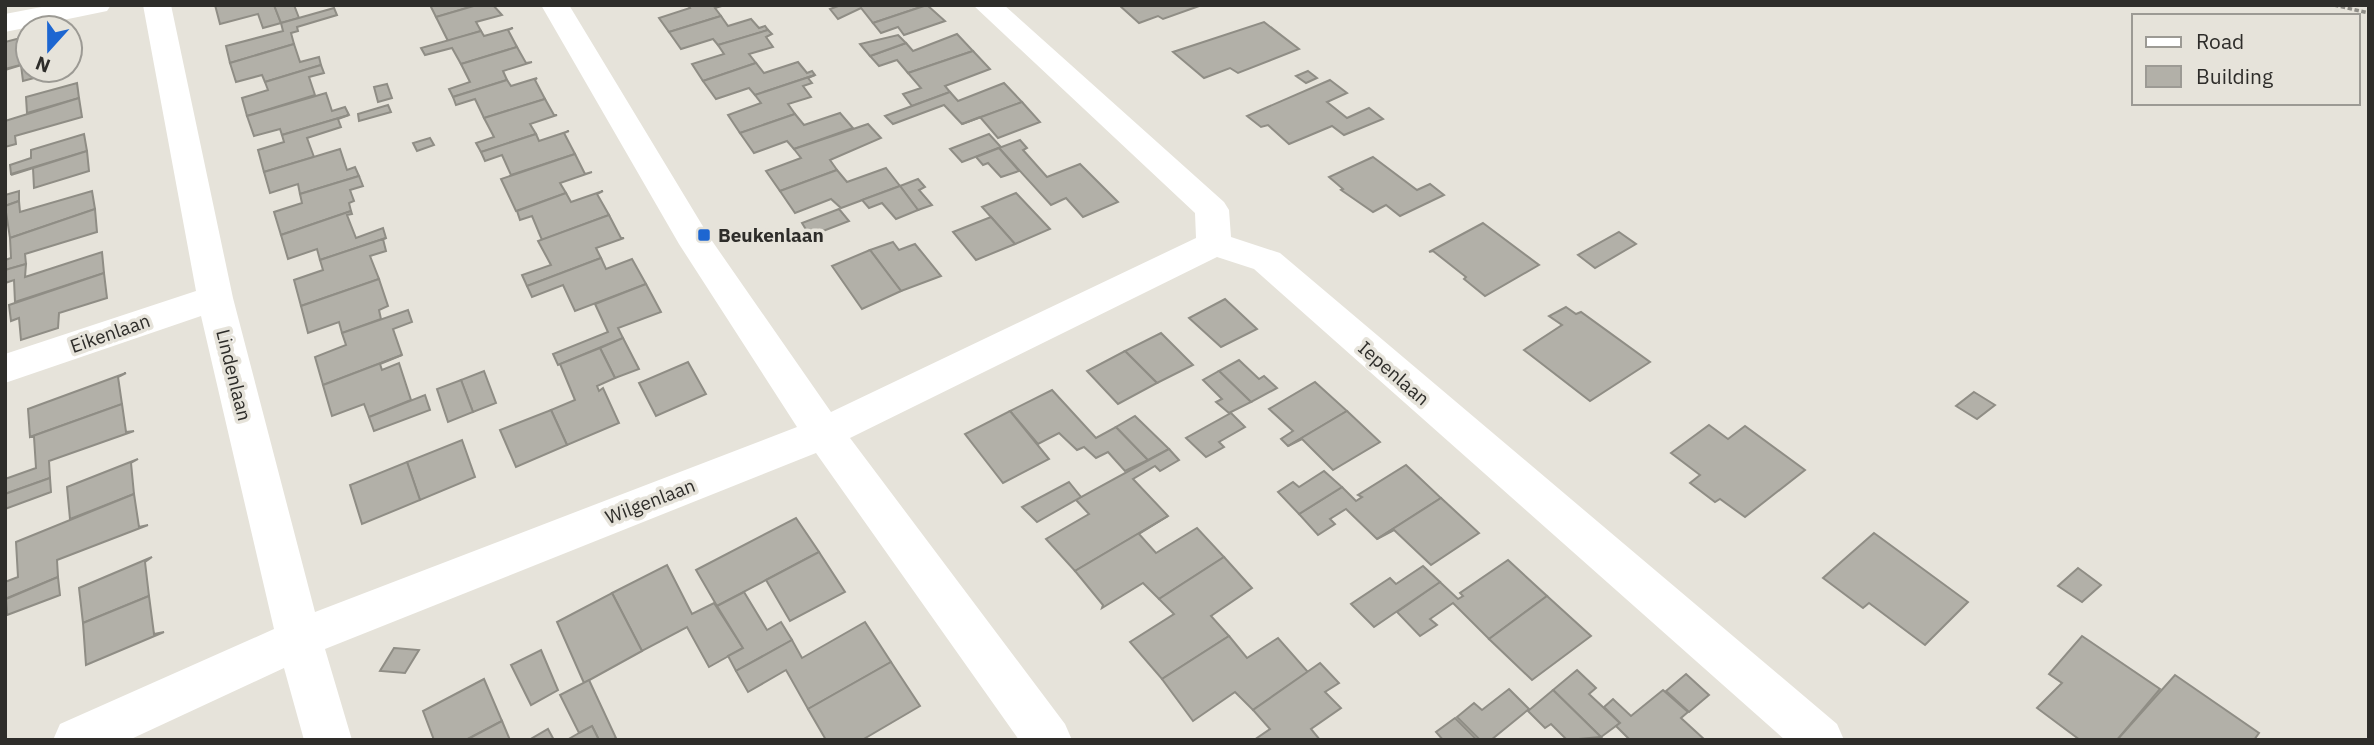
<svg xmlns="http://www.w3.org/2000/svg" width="2374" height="745" font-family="'IBM Plex Sans',sans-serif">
  <rect width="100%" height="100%" fill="#e6e3da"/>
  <!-- building -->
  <g fill="#b2b0a8" stroke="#8f8d85" stroke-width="2">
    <polygon points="215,5 274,5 281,23 263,28 258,14 220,24"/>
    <polygon points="274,5 294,5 299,18 281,23"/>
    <polygon points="430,5 477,5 436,17"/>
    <polygon points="477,5 493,5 502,15 476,22 481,31 448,41 436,17"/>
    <polygon points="688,5 725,5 715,8 721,16 669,32 659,18 690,8"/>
    <polygon points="841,5 927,5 873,23 861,8 838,19 830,9"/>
    <polygon points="927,5 945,21 904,35 898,27 881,33 873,23"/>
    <polygon points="1119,5 1202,5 1163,19 1158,16 1139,23"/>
    <polygon points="334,8 337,15 297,27 298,31 291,33 294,44 230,63 226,46 283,31 281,23"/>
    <polygon points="721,16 728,26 751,19 759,28 765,26 768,30 718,45 713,39 681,49 669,32"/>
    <polygon points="1264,22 1299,49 1238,73 1230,68 1204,78 1173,52"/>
    <polygon points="513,28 508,30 517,47 461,64 452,48 425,55 421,48 481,31 484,36"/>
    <polygon points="768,30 772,34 766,37 773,47 749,54 756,63 703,81 692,64 724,54 718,45"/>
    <polygon points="957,34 973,51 908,73 897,60 879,66 870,56 906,43 913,51"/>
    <polygon points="898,35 906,43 870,56 860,44"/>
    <polygon points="28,36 28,63 5,69 5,42"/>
    <polygon points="294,44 300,62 319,57 321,65 265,82 262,75 236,82 230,63"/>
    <polygon points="517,47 526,63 532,62 503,71 507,80 453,97 449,89 470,82 461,64"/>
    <polygon points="973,51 990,69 945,86 950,92 912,106 903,94 921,88 908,73"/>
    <polygon points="798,62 807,73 812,71 815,75 755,95 749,88 716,99 703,81 756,63 764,73"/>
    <polygon points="28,63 28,70 64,70 23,81 21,65 5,70"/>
    <polygon points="321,65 324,73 309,77 315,95 247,116 242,98 268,90 265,82"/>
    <polygon points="1308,71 1317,78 1306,83 1296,76"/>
    <polygon points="815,75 808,78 812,83 803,86 811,97 788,104 795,114 740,133 728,115 761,103 755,95"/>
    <polygon points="537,78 535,80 545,99 484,118 475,99 456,105 453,97 507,80 511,86"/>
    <polygon points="1330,80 1347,93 1327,102 1347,118 1369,108 1383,119 1344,135 1332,126 1289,144 1268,125 1261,127 1247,116"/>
    <polygon points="77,83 79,98 27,113 26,97"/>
    <polygon points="1004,83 1022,102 962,124 944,105 893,124 885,116 950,92 958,101"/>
    <polygon points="387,84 392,98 378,102 374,87"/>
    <polygon points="326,93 332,111 345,107 349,115 282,135 280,129 254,136 247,116"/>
    <polygon points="79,98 82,117 15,136 16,144 5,147 5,121"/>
    <polygon points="545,99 554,115 557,115 530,124 536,134 481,152 476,143 494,137 484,118"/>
    <polygon points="1022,102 1040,122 998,138 980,117 962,124"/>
    <polygon points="388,105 391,112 359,121 358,114"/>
    <polygon points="840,113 853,128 794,149 787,141 754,153 740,133 795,114 804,125"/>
    <polygon points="349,115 338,119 341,127 307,138 314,157 264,172 258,150 284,142 282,135"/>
    <polygon points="868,124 881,138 830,160 837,170 780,191 766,171 801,158 794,149"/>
    <polygon points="569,131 564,133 575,154 511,175 502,155 485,161 481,152 536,134 539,141"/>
    <polygon points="84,134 87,151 11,174 10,165 31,158 31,150"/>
    <polygon points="989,134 1001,147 962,162 950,149"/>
    <polygon points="430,138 434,145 417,151 413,143"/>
    <polygon points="1020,140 1027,148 1023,150 1047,177 1080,164 1118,202 1083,217 1066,198 1051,205 999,148"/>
    <polygon points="999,148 1019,171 1001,177 988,163 983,165 976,157"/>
    <polygon points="340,149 347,170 355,167 359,176 300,194 298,184 270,193 264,172"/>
    <polygon points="87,151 89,171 34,188 33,168 11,175"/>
    <polygon points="575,154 585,174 592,172 560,183 566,193 516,211 501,179"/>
    <polygon points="1373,157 1417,190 1430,184 1444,195 1400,216 1386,205 1373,212 1341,190 1343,189 1329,177"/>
    <polygon points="886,168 900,186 841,208 831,199 795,213 780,191 837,170 847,182"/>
    <polygon points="359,176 363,186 350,190 354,201 349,203 351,211 281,235 274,212 302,203 300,194"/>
    <polygon points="918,179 925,187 919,190 932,205 918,210 900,186"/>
    <polygon points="900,186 918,210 896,219 882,203 869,208 862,200"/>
    <polygon points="19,191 19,201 5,206 5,195"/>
    <polygon points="92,191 95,209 10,238 5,206 19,201 20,212"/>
    <polygon points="603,191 597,194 609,215 542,240 532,216 520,220 517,211 566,193 571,202"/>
    <polygon points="1016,193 1050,229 1015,244 982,207"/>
    <polygon points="95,209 97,232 25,254 26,264 5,270 5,260 11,258 10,238"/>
    <polygon points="839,209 849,221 810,236 802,223"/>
    <polygon points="351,211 352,214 347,215 356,238 383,228 386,238 320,260 317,249 288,259 281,235"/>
    <polygon points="609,215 621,238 624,238 596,248 601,258 527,286 522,275 551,265 538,241"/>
    <polygon points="991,217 1015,244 976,260 953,232"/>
    <polygon points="1483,223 1539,265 1485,296 1464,279 1466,277 1433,251 1429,252"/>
    <polygon points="1619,232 1636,244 1595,268 1578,255"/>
    <polygon points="386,238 383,239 386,251 370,256 379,279 301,306 294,280 323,270 320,260"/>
    <polygon points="893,242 899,250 915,244 941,276 901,291 870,250"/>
    <polygon points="870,250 901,291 862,309 832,266"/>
    <polygon points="102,252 104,273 15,302 14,280 5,283 5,270 26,264 25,277"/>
    <polygon points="601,258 606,269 632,259 646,284 575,311 563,285 532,297 527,286"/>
    <polygon points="104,273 107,298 59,313 58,328 21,340 19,318 11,321 9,305"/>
    <polygon points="379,279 388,306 379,310 381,319 342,333 339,322 308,333 301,306"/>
    <polygon points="646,284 661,312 618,328 623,338 558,365 553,354 608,332 595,304"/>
    <polygon points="1225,299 1257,329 1221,347 1189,318"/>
    <polygon points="1566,307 1576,314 1581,312 1650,362 1590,401 1524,350 1562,325 1549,316"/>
    <polygon points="408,310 412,322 393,329 402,355 323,385 315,357 346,345 342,333"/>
    <polygon points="1161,333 1193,365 1157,383 1125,351"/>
    <polygon points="623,338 639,369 615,378 600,348"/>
    <polygon points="600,348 615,378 597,386 599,391 603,388 619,423 567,445 551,410 575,400 560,364"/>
    <polygon points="1125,351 1157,383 1118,404 1087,371"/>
    <polygon points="402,355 380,364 382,370 399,363 411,400 369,417 364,404 332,416 323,385"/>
    <polygon points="1239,360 1259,379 1264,376 1277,388 1251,402 1219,371"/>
    <polygon points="688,362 706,394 656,416 639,383"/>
    <polygon points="484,371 496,403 473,412 461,380"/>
    <polygon points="1219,371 1251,402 1229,413 1216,402 1222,399 1203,380"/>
    <polygon points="126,373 118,377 122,404 30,437 28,409"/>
    <polygon points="461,380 473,412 448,422 437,389"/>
    <polygon points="1315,382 1347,411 1288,446 1281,439 1293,431 1269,409"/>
    <polygon points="1052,390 1096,438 1116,427 1148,460 1125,471 1108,452 1096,458 1084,447 1077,450 1059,433 1038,444 1010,411"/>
    <polygon points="1974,392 1995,405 1977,419 1956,406"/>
    <polygon points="425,395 430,410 374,431 369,417"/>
    <polygon points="122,404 126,432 134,431 49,461 50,478 5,494 5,479 36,468 34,437 30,437"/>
    <polygon points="551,410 567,445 516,467 500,430"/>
    <polygon points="1010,411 1049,459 1003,483 965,434"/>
    <polygon points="1347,411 1380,442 1333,470 1302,439 1288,446"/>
    <polygon points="1231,413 1245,427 1219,442 1224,447 1206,457 1186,438"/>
    <polygon points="1135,416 1169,449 1148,460 1116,427"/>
    <polygon points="1709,425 1728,439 1745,426 1805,470 1745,517 1720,499 1715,502 1690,483 1700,475 1671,453"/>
    <polygon points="462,440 475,477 420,500 407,462"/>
    <polygon points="1169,449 1179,460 1160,471 1155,466 1133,479 1168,516 1075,571 1046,539 1089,514 1076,500 1081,497"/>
    <polygon points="138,459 131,463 134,494 70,519 67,487"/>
    <polygon points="407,462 420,500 362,524 350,485"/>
    <polygon points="1406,465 1441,498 1377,539 1346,509 1330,519 1335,524 1318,535 1299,514 1342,487 1356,501 1362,497 1358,495"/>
    <polygon points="1324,471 1342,487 1299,514 1278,492 1293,482 1299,487"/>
    <polygon points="50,478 51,492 5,509 5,494"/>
    <polygon points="1069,482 1081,497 1037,522 1022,507"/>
    <polygon points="134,494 139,527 148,525 57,560 58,577 5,599 5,582 18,577 16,542"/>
    <polygon points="1441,498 1479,533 1431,565 1394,530 1377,539"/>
    <polygon points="1168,516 1139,534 1156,553 1197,528 1224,557 1159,599 1143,583 1102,608 1103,605 1075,571"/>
    <polygon points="796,518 819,552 717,606 696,570"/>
    <polygon points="1874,533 1968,602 1925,645 1869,603 1863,608 1823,578"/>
    <polygon points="819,552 845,592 790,621 766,580"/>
    <polygon points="152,557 145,562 149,596 83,623 79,588"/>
    <polygon points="1224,557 1252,588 1211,616 1229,636 1162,679 1130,642 1174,614 1159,599"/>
    <polygon points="1508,560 1547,596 1489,639 1453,603 1430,619 1437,625 1420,636 1397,612 1440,582 1458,599 1463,596 1460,593"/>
    <polygon points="667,565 692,614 714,603 743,648 709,667 687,627 642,651 612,593"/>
    <polygon points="1423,566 1440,582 1374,627 1351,604 1390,578 1396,584"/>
    <polygon points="2078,568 2101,585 2082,602 2058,586"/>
    <polygon points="58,577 60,595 7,615 6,599"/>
    <polygon points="744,592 767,630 781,622 792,640 736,671 728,656 743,648 717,606"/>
    <polygon points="612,593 642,651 584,683 557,622"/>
    <polygon points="149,596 154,634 164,632 86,665 83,623"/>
    <polygon points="1547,596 1591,636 1532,680 1489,639"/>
    <polygon points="865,622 891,662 808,709 786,670 748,692 736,671 792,640 802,658"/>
    <polygon points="1229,636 1247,658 1278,638 1308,672 1253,710 1235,692 1193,721 1162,679"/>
    <polygon points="2082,636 2160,689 2117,740 2080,740 2037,708 2062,683 2049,674"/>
    <polygon points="394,648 419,650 405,673 380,671"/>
    <polygon points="541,650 558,690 531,705 511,665"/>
    <polygon points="891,662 920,706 862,740 826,740 808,709"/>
    <polygon points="1320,663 1339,683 1325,692 1341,708 1311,729 1320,740 1254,740 1270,729 1253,710"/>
    <polygon points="1577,670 1596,688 1589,694 1620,723 1601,737 1553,690"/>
    <polygon points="1686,674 1709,695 1689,712 1666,691"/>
    <polygon points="2175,675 2259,733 2254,740 2117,740"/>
    <polygon points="484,679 502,721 466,740 434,740 423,711"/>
    <polygon points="589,680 616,738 612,740 599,740 592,726 579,733 560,695"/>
    <polygon points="1509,689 1529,709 1491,740 1480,740 1457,717 1474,703 1482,710"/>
    <polygon points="1553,690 1601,737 1567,740 1551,724 1545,728 1528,711"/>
    <polygon points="1663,690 1688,712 1681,718 1705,740 1630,740 1616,726 1620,723 1604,707 1613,699 1631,716"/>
    <polygon points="1455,718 1477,740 1443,740 1436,732"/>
    <polygon points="502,721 510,740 466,740"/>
    <polygon points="592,726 599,740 567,740 579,733"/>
    <polygon points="548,729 554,740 529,740"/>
  </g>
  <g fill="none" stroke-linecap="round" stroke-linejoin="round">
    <!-- path -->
    <polyline stroke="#8f8d87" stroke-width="3.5" stroke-dasharray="4.5 2.5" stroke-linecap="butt" points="2334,5 2369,13"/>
    <!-- minor -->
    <g fill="#fff" fill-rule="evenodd">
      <polygon points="52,5 111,5 107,11 5,32 5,14"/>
      <polygon points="143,5 171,5 233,298 315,612 797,427 679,244 541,5 569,5 710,238 831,412 1196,238 1195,213 973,5 1004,5 1224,202 1229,210 1231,237 1280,253 1837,724 1844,740 1785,740 1254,269 1217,257 850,438 1065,724 1072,740 1019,740 816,453 325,649 352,740 304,740 284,668 129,740 53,740 60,724 274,629 201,316 5,383 5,354 196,291"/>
    </g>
  </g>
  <!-- markers -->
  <rect fill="#1d66d1" stroke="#e6e3da" stroke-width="2.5" x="697" y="228" width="14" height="14" rx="3.5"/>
  <g text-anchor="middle" stroke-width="7" stroke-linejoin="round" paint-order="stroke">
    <!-- poi labels -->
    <g font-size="19" font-weight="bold" fill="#2e2d2a" stroke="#e6e3da" text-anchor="start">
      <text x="718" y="242">Beukenlaan</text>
    </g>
    <!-- street labels -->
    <g font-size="19" fill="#2e2d2a" stroke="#e6e3da">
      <text transform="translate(110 333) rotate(-19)" y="7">Eikenlaan</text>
      <text transform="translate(1394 373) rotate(41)" y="7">Iepenlaan</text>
      <text transform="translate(234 375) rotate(76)" y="7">Lindenlaan</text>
      <text transform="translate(650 501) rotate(-21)" y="7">Wilgenlaan</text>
    </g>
  </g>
  <!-- border -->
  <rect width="2374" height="745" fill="none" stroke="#2e2d2a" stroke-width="14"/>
  <!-- legend -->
  <rect x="2132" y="14" width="228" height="91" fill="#e6e3da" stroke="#9c9a94" stroke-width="2"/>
  <rect x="2146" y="37" width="35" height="10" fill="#ffffff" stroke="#9c9a94" stroke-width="2"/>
  <text x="2196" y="49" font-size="21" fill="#2e2d2a">Road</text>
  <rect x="2146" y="66" width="35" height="21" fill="#b2b0a8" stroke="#9c9a94" stroke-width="2"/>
  <text x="2196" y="84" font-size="21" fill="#2e2d2a">Building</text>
  <!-- north arrow -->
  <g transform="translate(49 49) rotate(201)"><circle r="33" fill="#e6e3da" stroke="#9c9a94" stroke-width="2"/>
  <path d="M0-5L12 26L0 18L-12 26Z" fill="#1d66d1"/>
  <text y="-10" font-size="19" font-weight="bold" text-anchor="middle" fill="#2e2d2a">N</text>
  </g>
</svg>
